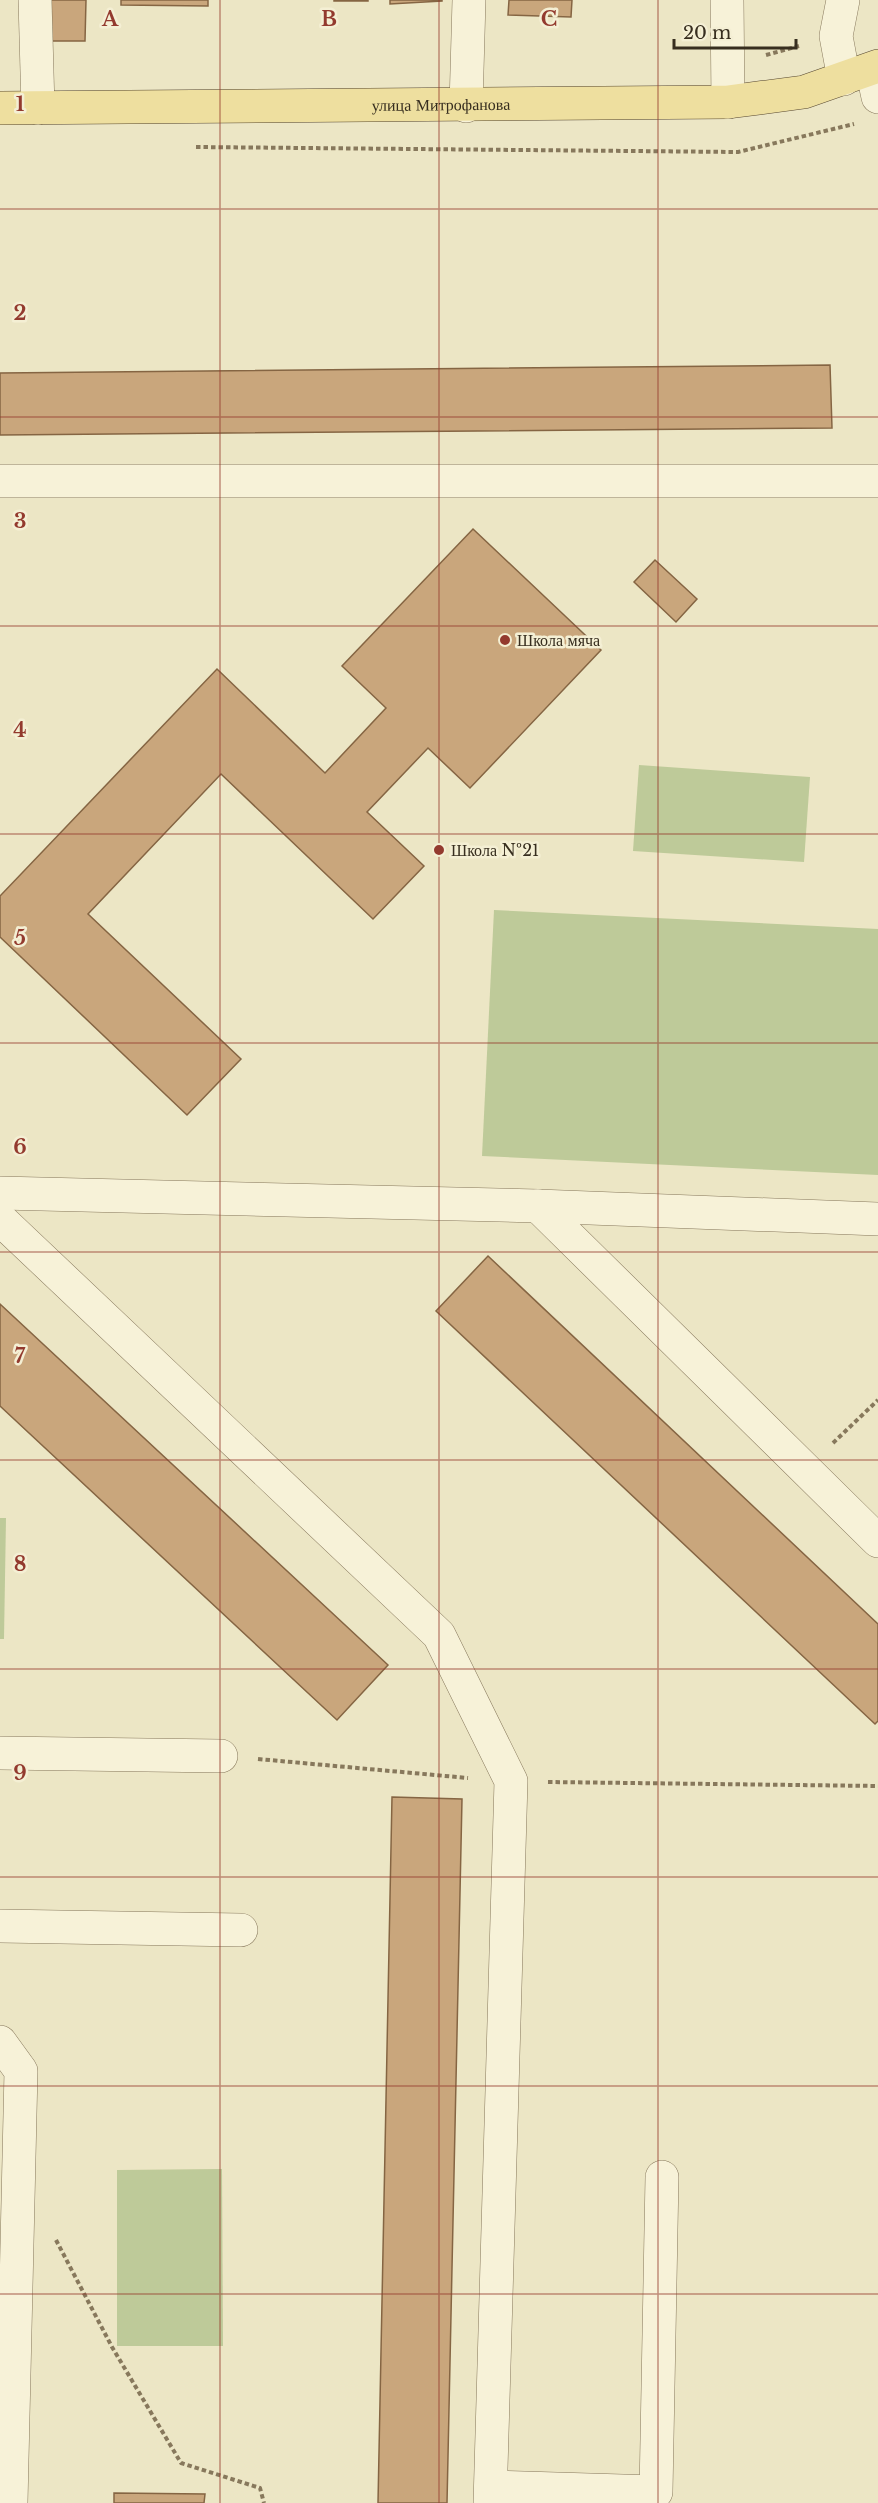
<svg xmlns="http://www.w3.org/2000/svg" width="878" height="2503" font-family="'Libre Baskerville',serif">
  <rect width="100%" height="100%" fill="#ece6c5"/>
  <!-- green -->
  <g fill="#beca99">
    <polygon points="639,765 810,777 804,862 633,851"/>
    <polygon points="494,910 878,929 878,1175 482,1156"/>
    <polygon points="0,1518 6,1518 4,1639 0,1639"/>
    <polygon points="222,2169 223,2346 117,2346 117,2170"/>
  </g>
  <!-- building -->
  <g fill="#c9a67c" stroke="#856543" stroke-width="1.5">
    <polygon points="46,0 86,0 85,41 46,41"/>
    <polygon points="121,0 208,0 208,6 121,5"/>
    <rect x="334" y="0" width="34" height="1"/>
    <polygon points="390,0 442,0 442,1 390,4"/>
    <polygon points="509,0 572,0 571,17 508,15"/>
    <polygon points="830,365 832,428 0,435 0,373"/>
    <polygon points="473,529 601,650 470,788 428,748 367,812 424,866 373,919 221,774 88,914 241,1059 187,1115 0,937 0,896 217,669 325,773 386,708 342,666"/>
    <polygon points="655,560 697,599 676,622 634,582"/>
    <polygon points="488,1256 878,1624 878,1721 875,1724 436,1311"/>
    <polygon points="0,1304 388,1665 337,1720 0,1406"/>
    <polygon points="392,1797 462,1799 447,2503 378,2503"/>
    <polygon points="114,2493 205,2494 204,2503 114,2503"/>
  </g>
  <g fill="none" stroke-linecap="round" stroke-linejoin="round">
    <defs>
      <g id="minor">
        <polyline points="35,0 38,108"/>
        <polyline points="727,0 728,102"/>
        <polyline points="843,0 836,36 844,79"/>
        <polyline points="872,69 878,97"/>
        <polyline points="466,106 469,0"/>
        <polyline points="0,481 878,481"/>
        <polyline points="0,1193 538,1206 878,1219"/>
        <polyline points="538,1206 878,1541"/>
        <polyline points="0,1219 439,1635 511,1781 490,2503"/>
        <polyline points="0,1753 221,1756"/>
        <polyline points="0,1926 241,1930"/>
        <polyline points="0,2042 21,2071 11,2503"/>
        <polyline points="491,2487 656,2492 662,2177"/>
      </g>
      <g id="major">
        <path id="s1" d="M0,108L728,102L804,92L878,66"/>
      </g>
    </defs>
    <!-- minor casing -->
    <use href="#minor" stroke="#87785c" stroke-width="34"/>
    <!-- major casing -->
    <use href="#major" stroke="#554630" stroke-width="34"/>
    <!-- path -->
    <g stroke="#87785c" stroke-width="4" stroke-dasharray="4.5 3" stroke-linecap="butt">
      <polyline points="766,55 799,46"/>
      <polyline points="196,147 738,152 854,124"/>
      <polyline points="833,1443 878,1400"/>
      <polyline points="258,1759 468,1778"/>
      <polyline points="548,1782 878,1786"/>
      <polyline points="56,2240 112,2347 181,2463 260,2488 264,2503"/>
    </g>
    <!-- minor -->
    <use href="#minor" stroke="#f7f2d8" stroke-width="33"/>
    <!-- major -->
    <use href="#major" stroke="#eedf9f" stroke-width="33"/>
  </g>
  <!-- grid -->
  <path fill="none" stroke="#933a2e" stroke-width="1.5" stroke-opacity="0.55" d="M220,0V2503M439,0V2503M658,0V2503M0,209H878M0,417H878M0,626H878M0,834H878M0,1043H878M0,1252H878M0,1460H878M0,1669H878M0,1877H878M0,2086H878M0,2294H878"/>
  <!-- markers -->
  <g fill="#933a2e" stroke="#f4efd4" stroke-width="2">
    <circle cx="505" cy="640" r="6"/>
    <circle cx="439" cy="850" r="6"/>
  </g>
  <g text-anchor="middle" stroke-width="5" stroke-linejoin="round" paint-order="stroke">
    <!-- street labels -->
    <g font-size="16" fill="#372e1f" stroke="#f4efd4">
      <text dy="6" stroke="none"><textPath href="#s1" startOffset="441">улица Митрофанова</textPath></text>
    </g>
    <!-- poi labels -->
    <g font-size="16" fill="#372e1f" stroke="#f4efd4" text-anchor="start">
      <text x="517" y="646">Школа мяча</text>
      <text x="451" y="856">Школа №21</text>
    </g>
  </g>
  <g font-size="20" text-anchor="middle" font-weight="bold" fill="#933a2e" stroke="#f4efd4" stroke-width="5" stroke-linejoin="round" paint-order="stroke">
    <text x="110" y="26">A</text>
    <text x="329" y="26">B</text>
    <text x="549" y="26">C</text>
    <text x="20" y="111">1</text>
    <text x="20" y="320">2</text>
    <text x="20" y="528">3</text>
    <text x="20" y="737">4</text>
    <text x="20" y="945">5</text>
    <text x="20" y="1154">6</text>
    <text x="20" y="1363">7</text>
    <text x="20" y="1571">8</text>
    <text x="20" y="1780">9</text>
  </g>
  <!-- scale -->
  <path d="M674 39v9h122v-9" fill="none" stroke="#372e1f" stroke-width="3"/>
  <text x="683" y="39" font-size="18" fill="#372e1f" stroke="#f4efd4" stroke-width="4.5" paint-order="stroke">20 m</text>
</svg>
